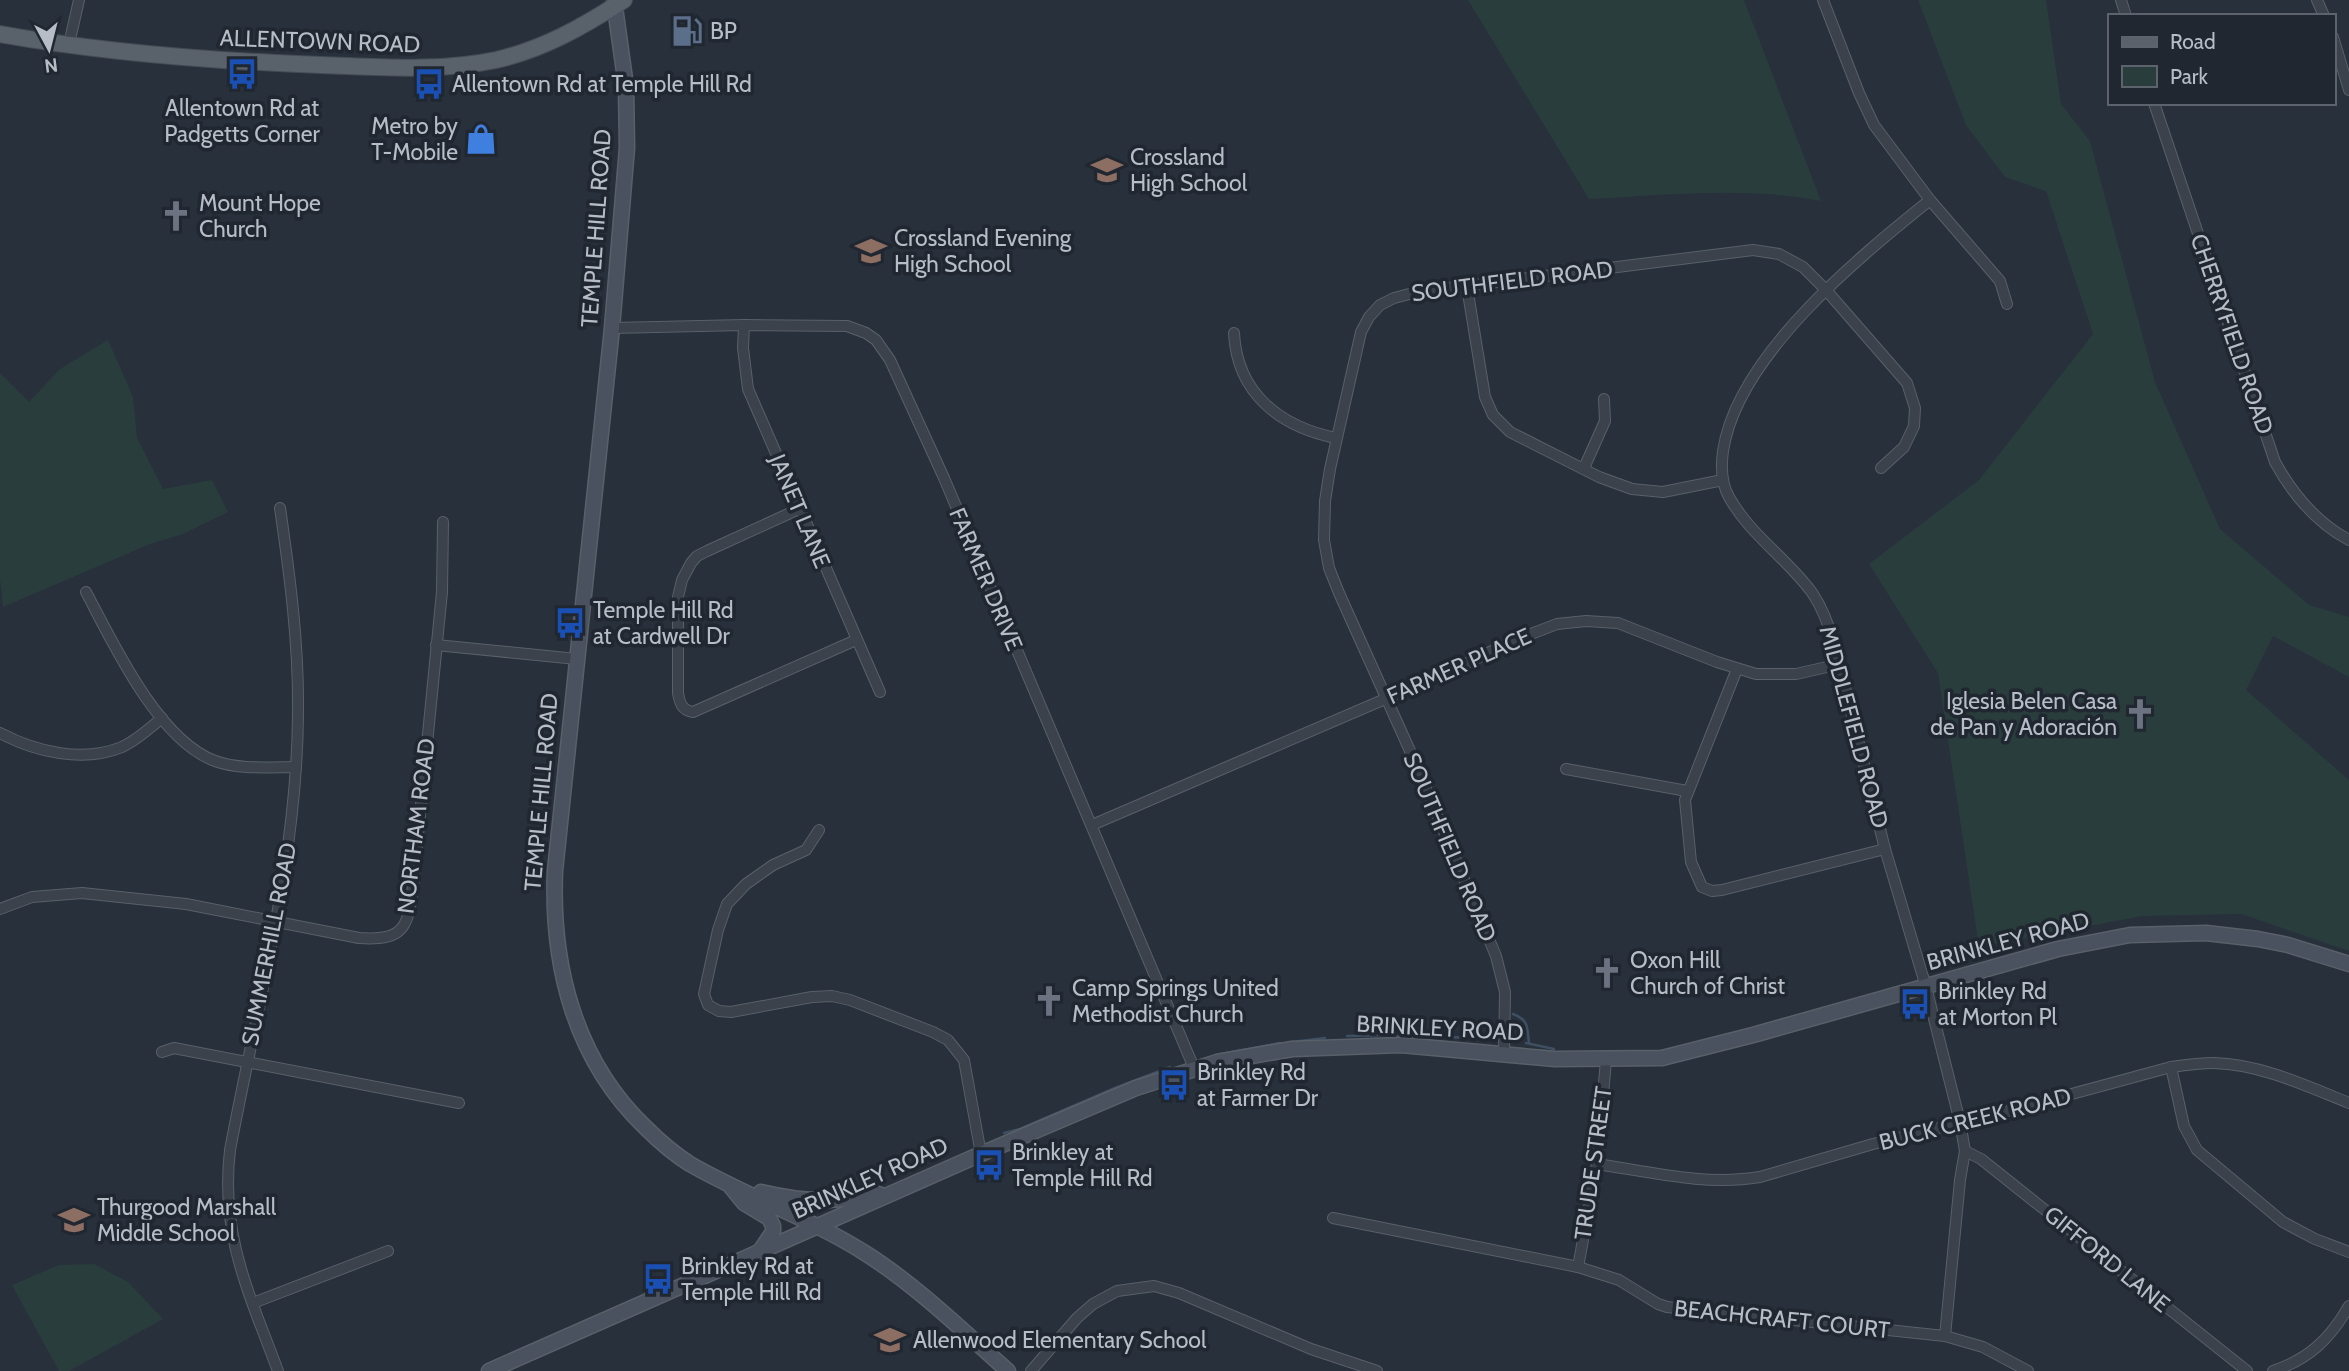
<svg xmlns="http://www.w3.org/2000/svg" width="2349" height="1371" font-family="Cabin,sans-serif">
  <rect width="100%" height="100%" fill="#27303b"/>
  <!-- green -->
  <g fill="#2a3d3d">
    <path d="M1468,0H1744L1821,201C1745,186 1666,195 1589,199Z"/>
    <polygon points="1918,0 2046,0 2061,104 2090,141 2155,382 2220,529 2309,605 2349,617 2349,677 2273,636 2246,690 2349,780 2349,951 2241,914 2142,916 1979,947 1938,673 1869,564 1979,480 2093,334 2046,191 2005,177 1966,125"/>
    <polygon points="108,340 133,397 137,438 163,489 212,480 228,512 183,534 150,544 3,607 0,579 0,373 29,402 60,369"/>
    <polygon points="94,1264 128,1282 163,1319 69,1371 59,1371 12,1285 59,1265"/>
  </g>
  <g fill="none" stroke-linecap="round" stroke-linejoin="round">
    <!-- stream -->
    <g stroke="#3f4f62" stroke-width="2.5">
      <path d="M1513,1014C1529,1020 1527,1027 1529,1043"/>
      <polyline points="1347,1036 1384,1035"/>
      <polyline points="1397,1036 1483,1038"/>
      <polyline points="1292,1042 1325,1038"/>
      <polyline points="1526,1043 1554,1049"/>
      <polyline points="1221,1054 1280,1043"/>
      <polyline points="1004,1133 1020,1129 1115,1088 1170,1067"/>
    </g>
    <defs>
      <g id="street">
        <polyline points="1823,0 1859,93 1874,125 1930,200 2000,281 2007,304"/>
        <polyline points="2121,0 2126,16"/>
        <polyline points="2317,0 2324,16"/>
        <polyline points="2333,37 2349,90"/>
        <polyline points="69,44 79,0"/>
        <path d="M2154,103L2275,462C2292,493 2317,523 2349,540"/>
        <path d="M1930,200C1859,257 1737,356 1723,451C1721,466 1721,483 1729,497C1750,535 1788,559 1813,594C1823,609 1829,626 1834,643L1885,849L1926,987L1960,1122L1965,1151L1960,1180L1945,1336"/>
        <polyline points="1467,287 1485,397 1493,415 1510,432 1599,477 1632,489 1663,492 1723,480"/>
        <polyline points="744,325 743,348 748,389 880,692"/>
        <polyline points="612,328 744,325 847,326 866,333 876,340 890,360 944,478 1194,1068"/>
        <path d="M1234,333C1237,394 1281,427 1336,438"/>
        <polyline points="1584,468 1605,421 1604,399"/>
        <path d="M799,509L707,551L697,556L691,563L682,580L678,597V693C680,704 682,710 693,712L856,640"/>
        <path d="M86,592C113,643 158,740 215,761C240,770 270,767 296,767"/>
        <polyline points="436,645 577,659"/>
        <polyline points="1737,669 1685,800 1691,862 1702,887 1712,891 1722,890 1885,849"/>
        <path d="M0,733C36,752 83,763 122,747C137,740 150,728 162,718"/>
        <polyline points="1566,769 1687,791"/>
        <polyline points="1092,825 1455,669 1515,640 1557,624 1586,621 1618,623 1717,662 1756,674 1796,674 1840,664"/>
        <polyline points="819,830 806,850 773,865 746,884 727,904 718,930 704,994 708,1005 719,1011 731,1012 812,997 832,996 850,1000 933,1032 948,1040 964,1060 981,1154"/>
        <path d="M0,909L32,897L82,893L186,904L359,938C405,941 408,927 413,886L442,592L443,522"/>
        <polyline points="162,1052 174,1048 459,1103"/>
        <polyline points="1504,1053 1505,992 1496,956 1415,762 1339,593 1329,568 1324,540 1325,501 1330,469 1361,332 1369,317 1380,305 1394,298 1417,292 1753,250 1779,254 1803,267 1826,290 1907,383 1915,408 1914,426 1904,447 1881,468"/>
        <polyline points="2171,1067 2184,1126 2197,1150 2283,1222 2315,1239 2349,1252"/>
        <polyline points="1965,1151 1981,1159 2247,1371"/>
        <path d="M1597,1164C1651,1172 1705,1186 1760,1177L1873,1144L2013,1110L2171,1067C2185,1065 2200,1063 2214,1063C2260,1064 2307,1086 2349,1103"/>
        <polyline points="1333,1218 1578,1267 1619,1280 1658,1304 1667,1307 1945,1336 1983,1347 2028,1371"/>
        <polyline points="1578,1267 1597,1164 1606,1060"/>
        <polyline points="253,1303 388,1251"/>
        <path d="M278,1371C249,1293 220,1235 230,1150C257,1006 297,861 298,714C299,645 290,577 280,508"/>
        <polyline points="1031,1371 1077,1318 1093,1304 1117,1291 1154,1286 1179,1293 1311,1349 1377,1371"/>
        <path d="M2273,1371C2309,1359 2330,1339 2349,1306"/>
      </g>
      <g id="secondary">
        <path d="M614,0L626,86L627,148L612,328L555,871C551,966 575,1060 645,1127C659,1141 674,1154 690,1164C747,1197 810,1218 865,1253C917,1286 962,1330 1008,1371"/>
        <polyline points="731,1187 744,1203 769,1218 773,1226 773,1232 760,1251"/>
        <path d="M761,1192C808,1203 831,1202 879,1194"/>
        <polyline points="489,1371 981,1154 1136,1088 1217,1062 1292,1049 1401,1045 1555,1059 1662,1058 1753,1035 2058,949 2130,935 2206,933 2258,939 2288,945 2349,964"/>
      </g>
      <path id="primary" d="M0,34C106,53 214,61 321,65C380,67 438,72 496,60C544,49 584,26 624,0"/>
    </defs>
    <!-- street casing -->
    <use href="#street" stroke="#596069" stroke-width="12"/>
    <!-- secondary casing -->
    <use href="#secondary" stroke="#596069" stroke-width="17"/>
    <!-- primary casing -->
    <use href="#primary" stroke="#444b54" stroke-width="18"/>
    <!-- street -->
    <use href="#street" stroke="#3b424b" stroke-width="10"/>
    <!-- secondary -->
    <use href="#secondary" stroke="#49525e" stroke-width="14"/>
    <!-- primary -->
    <use href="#primary" stroke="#59616b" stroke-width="16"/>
  </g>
  <!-- icons -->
  <defs>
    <symbol id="fuel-bare" viewBox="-9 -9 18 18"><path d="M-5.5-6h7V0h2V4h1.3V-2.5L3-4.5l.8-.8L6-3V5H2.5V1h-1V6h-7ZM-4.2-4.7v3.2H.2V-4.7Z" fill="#5c6f8a" stroke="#202730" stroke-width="2.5" paint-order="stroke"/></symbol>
    <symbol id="bus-bare" viewBox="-9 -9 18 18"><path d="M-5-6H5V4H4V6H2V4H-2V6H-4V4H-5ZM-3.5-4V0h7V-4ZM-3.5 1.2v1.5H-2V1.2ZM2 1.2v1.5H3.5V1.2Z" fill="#1a4fb4" stroke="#202730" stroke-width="2.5" paint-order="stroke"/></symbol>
    <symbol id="shop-bare" viewBox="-9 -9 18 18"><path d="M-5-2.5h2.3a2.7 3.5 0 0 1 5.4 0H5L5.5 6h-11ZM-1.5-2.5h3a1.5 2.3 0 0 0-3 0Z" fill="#3f7fe0" stroke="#202730" stroke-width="2.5" paint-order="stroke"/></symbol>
    <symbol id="school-bare" viewBox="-9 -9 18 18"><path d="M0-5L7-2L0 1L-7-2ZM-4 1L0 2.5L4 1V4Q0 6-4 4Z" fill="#8d6e63" stroke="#202730" stroke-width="2.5" paint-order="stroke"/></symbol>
    <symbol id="church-bare" viewBox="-9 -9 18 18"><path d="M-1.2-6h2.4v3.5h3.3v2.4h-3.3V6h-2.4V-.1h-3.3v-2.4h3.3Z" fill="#6b7280" stroke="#202730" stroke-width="2.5" paint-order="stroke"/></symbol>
  </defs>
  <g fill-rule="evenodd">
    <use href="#fuel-bare" x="665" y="9" width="44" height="44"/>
    <use href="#bus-bare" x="220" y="52" width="44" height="44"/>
    <use href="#bus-bare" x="407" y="62" width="44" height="44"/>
    <use href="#shop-bare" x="459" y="117" width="44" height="44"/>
    <use href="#school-bare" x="1085" y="148" width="44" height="44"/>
    <use href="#church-bare" x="154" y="194" width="44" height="44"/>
    <use href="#school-bare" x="849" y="229" width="44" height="44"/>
    <use href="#bus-bare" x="548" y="601" width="44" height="44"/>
    <use href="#church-bare" x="2118" y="692" width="44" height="44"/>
    <use href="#church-bare" x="1585" y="951" width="44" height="44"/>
    <use href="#church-bare" x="1027" y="979" width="44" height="44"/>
    <use href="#bus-bare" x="1893" y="982" width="44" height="44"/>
    <use href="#bus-bare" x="1152" y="1063" width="44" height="44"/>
    <use href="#bus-bare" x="967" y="1143" width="44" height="44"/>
    <use href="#school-bare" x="52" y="1198" width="44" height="44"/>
    <use href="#bus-bare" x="636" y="1257" width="44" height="44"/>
    <use href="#school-bare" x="868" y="1318" width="44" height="44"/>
  </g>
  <g text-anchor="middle" stroke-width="7" stroke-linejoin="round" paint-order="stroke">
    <!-- poi labels -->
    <g font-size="23" fill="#b7bdc7" stroke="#202730" text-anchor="start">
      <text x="710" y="39">BP</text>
      <text x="452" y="92">Allentown Rd at Temple Hill Rd</text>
      <text x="242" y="116" text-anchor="middle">Allentown Rd at<tspan x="242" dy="26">Padgetts Corner</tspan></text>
      <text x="458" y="134" text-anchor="end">Metro by<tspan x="458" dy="26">T-Mobile</tspan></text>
      <text x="1130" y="165">Crossland<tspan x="1130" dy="26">High School</tspan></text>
      <text x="199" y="211">Mount Hope<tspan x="199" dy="26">Church</tspan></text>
      <text x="894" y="246">Crossland Evening<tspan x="894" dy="26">High School</tspan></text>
      <text x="593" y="618">Temple Hill Rd<tspan x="593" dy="26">at Cardwell Dr</tspan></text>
      <text x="2117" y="709" text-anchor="end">Iglesia Belen Casa<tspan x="2117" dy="26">de Pan y Adoración</tspan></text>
      <text x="1630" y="968">Oxon Hill<tspan x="1630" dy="26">Church of Christ</tspan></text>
      <text x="1072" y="996">Camp Springs United<tspan x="1072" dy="26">Methodist Church</tspan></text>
      <text x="1938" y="999">Brinkley Rd<tspan x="1938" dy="26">at Morton Pl</tspan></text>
      <text x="1197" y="1080">Brinkley Rd<tspan x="1197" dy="26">at Farmer Dr</tspan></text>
      <text x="1012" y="1160">Brinkley at<tspan x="1012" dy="26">Temple Hill Rd</tspan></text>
      <text x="97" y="1215">Thurgood Marshall<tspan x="97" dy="26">Middle School</tspan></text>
      <text x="681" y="1274">Brinkley Rd at<tspan x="681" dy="26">Temple Hill Rd</tspan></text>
      <text x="913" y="1348">Allenwood Elementary School</text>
    </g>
    <!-- street labels -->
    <g font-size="23" fill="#b7bdc7" stroke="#202730">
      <text transform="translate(320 41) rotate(2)" y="8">ALLENTOWN ROAD</text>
      <text transform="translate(596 228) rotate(-86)" y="8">TEMPLE HILL ROAD</text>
      <text transform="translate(1512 281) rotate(-7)" y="8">SOUTHFIELD ROAD</text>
      <text transform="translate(2232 334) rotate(71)" y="8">CHERRYFIELD ROAD</text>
      <text transform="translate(800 511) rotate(67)" y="8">JANET LANE</text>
      <text transform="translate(986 579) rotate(67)" y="8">FARMER DRIVE</text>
      <text transform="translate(1459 666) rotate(-24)" y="8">FARMER PLACE</text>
      <text transform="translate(1854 727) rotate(75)" y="8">MIDDLEFIELD ROAD</text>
      <text transform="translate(541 792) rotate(-85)" y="8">TEMPLE HILL ROAD</text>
      <text transform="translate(416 826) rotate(-83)" y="8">NORTHAM ROAD</text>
      <text transform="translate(1450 847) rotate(67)" y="8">SOUTHFIELD ROAD</text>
      <text transform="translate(2008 941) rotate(-15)" y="8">BRINKLEY ROAD</text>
      <text transform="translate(269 944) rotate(-79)" y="8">SUMMERHILL ROAD</text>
      <text transform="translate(1440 1028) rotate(3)" y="8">BRINKLEY ROAD</text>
      <text transform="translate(1975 1119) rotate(-14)" y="8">BUCK CREEK ROAD</text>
      <text transform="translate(1593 1163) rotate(-82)" y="8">TRUDE STREET</text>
      <text transform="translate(870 1178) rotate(-24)" y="8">BRINKLEY ROAD</text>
      <text transform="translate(2107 1259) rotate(39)" y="8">GIFFORD LANE</text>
      <text transform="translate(1782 1319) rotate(6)" y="8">BEACHCRAFT COURT</text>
    </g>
  </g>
  <!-- legend -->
  <rect x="2108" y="14" width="228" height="91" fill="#202730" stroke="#5c636c" stroke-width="2"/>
  <rect x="2122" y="37" width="35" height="10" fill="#59616b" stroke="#5c636c" stroke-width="2"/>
  <text x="2170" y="49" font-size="21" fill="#b7bdc7">Road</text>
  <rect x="2122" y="66" width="35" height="21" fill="#2a3d3d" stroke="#5c636c" stroke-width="2"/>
  <text x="2170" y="84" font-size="21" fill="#b7bdc7">Park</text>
  <!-- north arrow -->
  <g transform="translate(49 49) rotate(173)" stroke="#202730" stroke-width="5" paint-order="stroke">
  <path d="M0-5L12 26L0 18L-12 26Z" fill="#b7bdc7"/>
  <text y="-10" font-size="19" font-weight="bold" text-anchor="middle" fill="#b7bdc7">N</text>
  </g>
</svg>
